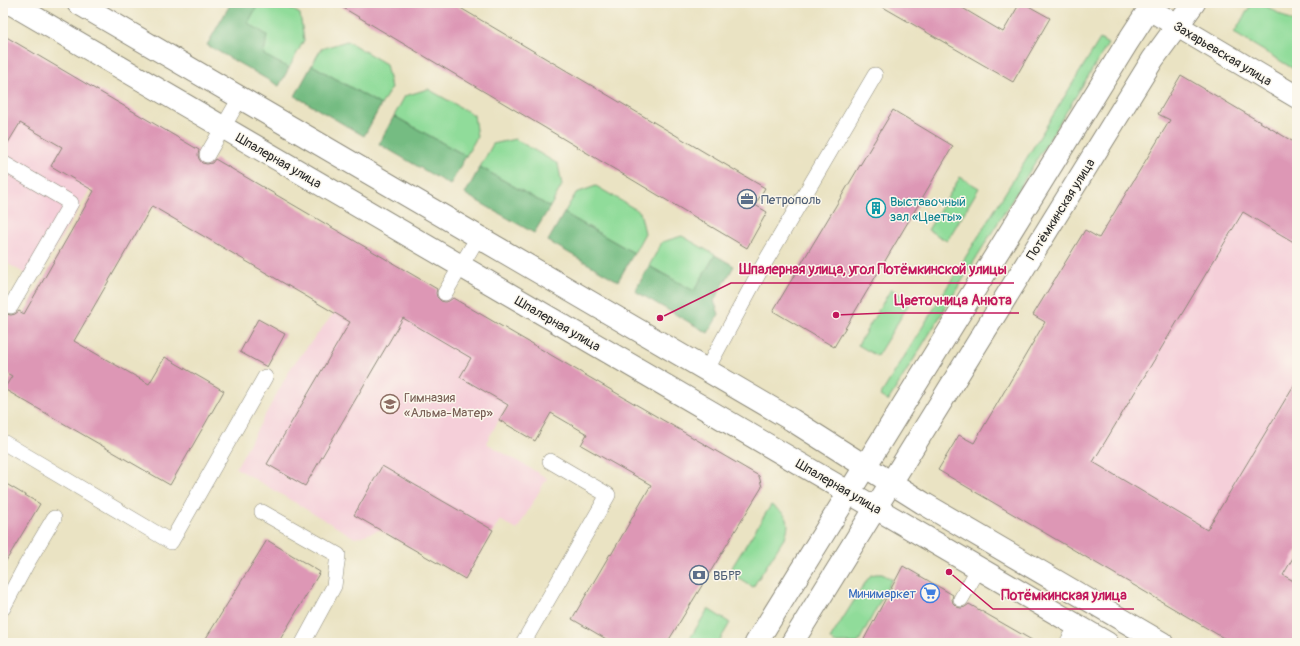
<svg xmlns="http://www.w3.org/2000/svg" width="1300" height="646" font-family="Pangolin,sans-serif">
  <rect width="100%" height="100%" fill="#fbf7ec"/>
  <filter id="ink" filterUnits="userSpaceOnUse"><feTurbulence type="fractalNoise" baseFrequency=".025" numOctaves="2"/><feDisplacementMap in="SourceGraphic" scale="8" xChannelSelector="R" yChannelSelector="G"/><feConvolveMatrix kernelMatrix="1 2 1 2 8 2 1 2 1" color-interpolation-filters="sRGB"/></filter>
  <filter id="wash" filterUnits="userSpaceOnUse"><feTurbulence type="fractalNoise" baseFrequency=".012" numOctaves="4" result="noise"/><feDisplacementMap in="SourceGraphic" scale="16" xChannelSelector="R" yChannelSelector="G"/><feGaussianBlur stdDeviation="0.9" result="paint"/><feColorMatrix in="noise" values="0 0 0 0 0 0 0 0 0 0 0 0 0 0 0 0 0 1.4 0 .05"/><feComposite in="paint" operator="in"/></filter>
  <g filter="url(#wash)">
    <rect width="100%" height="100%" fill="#eae3c3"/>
    <!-- built -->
    <g fill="#f5cfd9">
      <polygon points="3,33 168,130 123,206 91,188 36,280 3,261"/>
      <polygon points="1181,75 1297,144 1297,643 1232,643 938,470 959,435 974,442 1045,323 1033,315 1085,230 1099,238 1170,120 1158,114"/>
      <polygon points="371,251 539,348 486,443 547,478 517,530 500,520 465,579 380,530 355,538 236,468 292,366 334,313"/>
    </g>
    <!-- green -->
    <g fill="#90dc9a" stroke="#5e8462">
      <polygon points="259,3 282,3 300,14 304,40 289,68 263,55 247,23"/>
      <polygon points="1252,3 1261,3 1297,24 1297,71 1234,33"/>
      <polygon points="1100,39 1108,44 888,401 880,396"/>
      <polygon points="347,41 386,64 391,88 381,105 312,65 321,49"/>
      <polygon points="428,89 474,115 477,137 466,156 394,116 405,96"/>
      <polygon points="515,139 558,164 562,185 550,207 480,167 493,144"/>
      <polygon points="960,177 979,188 947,241 928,230"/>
      <polygon points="596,186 640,212 645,233 634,253 564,213 576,193"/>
      <polygon points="682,236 715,255 694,291 649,266 662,242"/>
      <polygon points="891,289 911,301 877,356 858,345"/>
      <path d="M771,505C786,514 792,519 785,537L753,587L729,572Z"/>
      <polygon points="876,574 882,574 892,579 858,643 833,643 834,641 830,639 867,580 871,575"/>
      <polygon points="708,609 730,623 718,643 687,643"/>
    </g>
    <!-- forest -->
    <g fill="#74bc82" stroke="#507456">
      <polygon points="231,3 259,3 248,23 267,35 264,55 289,68 279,86 207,45"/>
      <polygon points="312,65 381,105 364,136 295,96"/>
      <polygon points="394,116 466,156 450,185 379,144"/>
      <polygon points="480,167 550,207 534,233 465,194"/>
      <polygon points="564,213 634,253 618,281 548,241"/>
      <polygon points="715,255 734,266 714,301 719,314 708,333 635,291 649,266 694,291"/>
    </g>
    <g id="blocks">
      <!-- building -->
      <g fill="#dd97b5">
        <polygon points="335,3 452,3 765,188 755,205 767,212 747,248"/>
        <polygon points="876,3 954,3 1003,32 1020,3 1023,3 1050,18 1013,82"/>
        <polygon points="3,35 199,150 198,155 199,159 202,163 207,164 212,163 215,159 437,289 436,293 437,297 441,301 445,302 449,301 453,298 759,476 762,487 667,643 613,643 572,619 610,554 611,555 651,485 581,445 587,434 551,413 535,441 499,420 508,405 460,377 471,358 403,318 305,486 267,464 350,322 152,206 74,341 149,384 165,357 224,391 170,485 4,389 12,376 3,371 3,310 6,314 11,315 15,314 19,311 24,314 94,191 51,166 62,147 20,123 3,151"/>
        <polygon points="1181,75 1297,144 1297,244 1243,212 1093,462 1207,530 1297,380 1297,551 1283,575 1297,583 1297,643 1232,643 938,470 959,435 974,443 1045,322 1033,315 1085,230 1099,238 1170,120 1158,114"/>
        <polygon points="893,110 953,146 834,347 773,311"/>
        <polygon points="258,319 285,334 267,367 240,352"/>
        <polygon points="382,466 493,530 465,579 354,515"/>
        <polygon points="3,482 40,504 3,566"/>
        <polygon points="267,540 320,572 278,643 203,643"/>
        <polygon points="903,566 953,595 952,599 953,603 957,607 961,608 965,607 969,604 1037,643 862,643"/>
      </g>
    </g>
  </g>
  <g filter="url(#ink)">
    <use href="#blocks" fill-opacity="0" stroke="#8a8777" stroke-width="1"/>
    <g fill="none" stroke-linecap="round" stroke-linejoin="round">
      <defs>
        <g id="service">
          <polyline points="207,155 240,98"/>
          <polyline points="3,163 71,203 11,306"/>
          <polyline points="445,293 478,237"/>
          <polyline points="706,371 761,269 875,75"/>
          <polyline points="3,442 171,542 265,377"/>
          <polyline points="262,512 338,555 334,586 303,643"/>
          <polyline points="961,599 979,568"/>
          <polyline points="3,608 26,565 54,518"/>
          <polyline points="523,643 608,495 550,461"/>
          <polyline points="1067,643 1077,626"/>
        </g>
        <polyline id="minor" points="1149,9 1297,97"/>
        <g id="tertiary">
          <polyline points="10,3 1107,643"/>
          <polyline points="78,3 792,420 923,503 1162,643"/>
          <polyline points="756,643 1127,43 1153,3"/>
          <polyline points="792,643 1153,59 1194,3"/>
        </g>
      </defs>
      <!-- service casing -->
      <use href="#service" stroke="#8a8777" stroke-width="16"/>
      <!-- minor casing -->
      <use href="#minor" stroke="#8a8777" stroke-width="24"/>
      <!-- tertiary casing -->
      <use href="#tertiary" stroke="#8a8777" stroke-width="24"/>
      <!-- service -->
      <use href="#service" stroke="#fff" stroke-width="15"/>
      <!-- minor -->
      <use href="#minor" stroke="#fff" stroke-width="22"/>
      <!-- tertiary -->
      <use href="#tertiary" stroke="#fff" stroke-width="22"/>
    </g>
  </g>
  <!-- icons -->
  <defs>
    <symbol id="office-ring" viewBox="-11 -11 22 22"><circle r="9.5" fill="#fbf7ec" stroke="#5c6f8a" stroke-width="1.5"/><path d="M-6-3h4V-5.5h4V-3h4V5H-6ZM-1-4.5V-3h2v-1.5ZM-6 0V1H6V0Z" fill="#5c6f8a"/></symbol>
    <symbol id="building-ring" viewBox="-11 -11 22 22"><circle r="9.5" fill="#fbf7ec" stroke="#0f9aa8" stroke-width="1.5"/><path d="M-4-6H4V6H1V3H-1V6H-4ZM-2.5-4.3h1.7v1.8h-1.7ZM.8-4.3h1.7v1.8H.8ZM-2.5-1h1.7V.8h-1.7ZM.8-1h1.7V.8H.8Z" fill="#0f9aa8"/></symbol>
    <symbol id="school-ring" viewBox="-11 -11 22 22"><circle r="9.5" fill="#fbf7ec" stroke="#8d6e63" stroke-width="1.5"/><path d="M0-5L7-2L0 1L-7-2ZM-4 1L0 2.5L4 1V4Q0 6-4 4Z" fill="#8d6e63"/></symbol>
    <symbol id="bank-ring" viewBox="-11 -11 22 22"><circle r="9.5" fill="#fbf7ec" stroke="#5c6f8a" stroke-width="1.5"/><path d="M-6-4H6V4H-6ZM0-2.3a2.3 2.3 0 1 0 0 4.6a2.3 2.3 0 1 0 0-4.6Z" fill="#5c6f8a"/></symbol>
    <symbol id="supermarket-ring" viewBox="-11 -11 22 22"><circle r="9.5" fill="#fbf7ec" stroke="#3f7fe0" stroke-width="1.5"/><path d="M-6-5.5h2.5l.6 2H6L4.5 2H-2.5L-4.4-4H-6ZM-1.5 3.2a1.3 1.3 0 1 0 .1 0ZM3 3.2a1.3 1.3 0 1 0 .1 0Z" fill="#3f7fe0"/></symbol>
  </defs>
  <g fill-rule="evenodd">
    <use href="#office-ring" x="736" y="188" width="22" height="22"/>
    <use href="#building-ring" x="865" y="197" width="22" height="22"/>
    <use href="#school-ring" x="379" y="393" width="22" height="22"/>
    <use href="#bank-ring" x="688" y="564" width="22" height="22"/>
    <use href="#supermarket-ring" x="919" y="582" width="22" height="22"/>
  </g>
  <g text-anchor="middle" stroke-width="3" stroke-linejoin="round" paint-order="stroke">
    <!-- street labels -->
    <g font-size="13" fill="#2b2b2b" stroke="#fbf7ec">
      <text transform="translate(1223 53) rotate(31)" y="5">Захарьевская улица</text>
      <text transform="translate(279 160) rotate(30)" y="5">Шпалерная улица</text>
      <text transform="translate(1060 209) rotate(-58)" y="5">Потёмкинская улица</text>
      <text transform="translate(558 323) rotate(30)" y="5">Шпалерная улица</text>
      <text transform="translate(839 486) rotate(30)" y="5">Шпалерная улица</text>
    </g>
    <!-- service labels -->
    <g font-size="13" fill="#4e5e75" stroke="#fbf7ec" text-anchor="start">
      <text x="761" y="204">Петрополь</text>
      <text x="713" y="580">ВБРР</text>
    </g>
    <!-- culture labels -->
    <g font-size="13" fill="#0d838f" stroke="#fbf7ec" text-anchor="start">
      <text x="890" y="206">Выставочный<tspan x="890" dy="15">зал «Цветы»</tspan></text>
    </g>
    <!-- education labels -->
    <g font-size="13" fill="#785e54" stroke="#fbf7ec" text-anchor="start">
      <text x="404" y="402">Гимназия<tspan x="404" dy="15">«Альма-Матер»</tspan></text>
    </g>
    <!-- shop labels -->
    <g font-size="13" fill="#366cbe" stroke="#fbf7ec" text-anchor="end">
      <text x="916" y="598">Минимаркет</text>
    </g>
  </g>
  <!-- callouts -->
  <path fill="none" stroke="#c2185b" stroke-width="1.5" d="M660 318L731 283H1014M836 315L886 313H1019M949 572L993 609H1134"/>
  <g fill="#c2185b" stroke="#fbf7ec" stroke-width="1.5">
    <circle cx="660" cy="318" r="4"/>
    <circle cx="836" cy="315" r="4"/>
    <circle cx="949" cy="572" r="4"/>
  </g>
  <g font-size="14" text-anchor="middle" font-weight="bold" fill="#c2185b" stroke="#fbf7ec" stroke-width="3" stroke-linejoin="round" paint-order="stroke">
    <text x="873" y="274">Шпалерная улица, угол Потёмкинской улицы</text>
    <text x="953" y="305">Цветочница Анюта</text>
    <text x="1064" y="600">Потёмкинская улица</text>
  </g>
  <!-- margin -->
  <rect width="1300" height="646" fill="none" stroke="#fbf7ec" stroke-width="16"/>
</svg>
